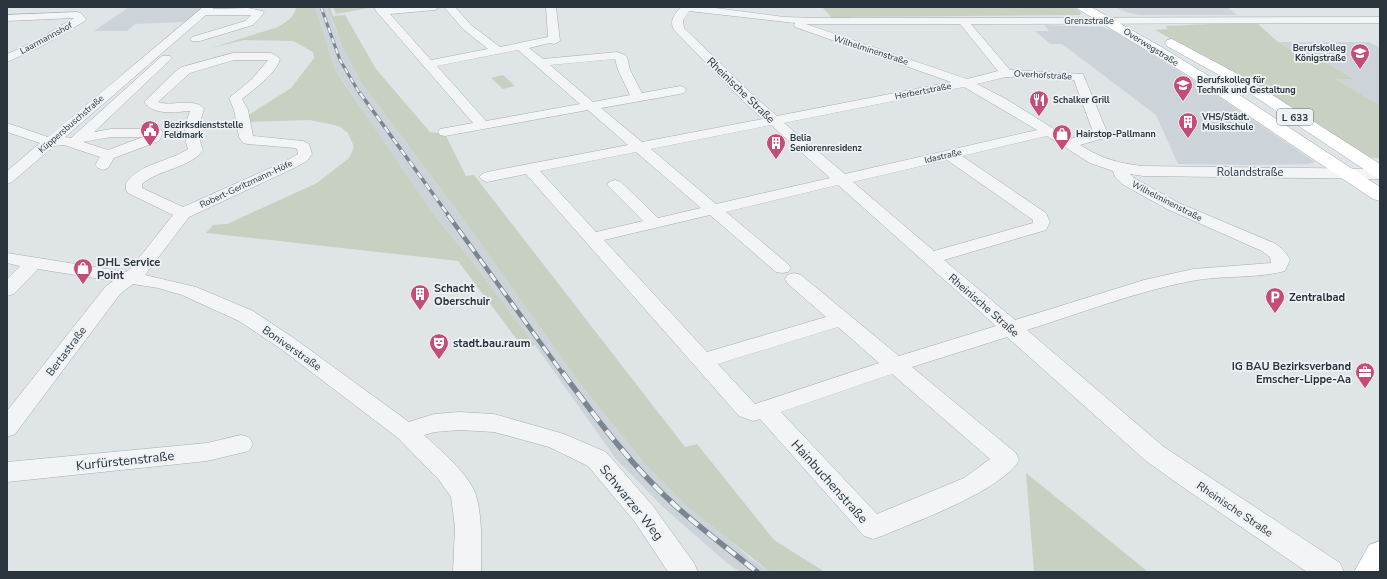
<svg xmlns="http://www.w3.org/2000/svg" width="1387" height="579" font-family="'Nunito Sans',sans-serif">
  <rect width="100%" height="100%" fill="#dfe4e7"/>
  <!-- built -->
  <g fill="#cdd4d9">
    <polygon points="129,7 202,7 184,22 135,24 127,31 94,31"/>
    <polygon points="315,7 327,7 333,24 361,82 461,216 581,385 645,464 750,558 770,572 740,572 727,563 664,508 616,459 535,345 468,256 434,215 373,127 335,69"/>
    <polygon points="1115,7 1227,7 1237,15 1139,15 1126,12"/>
    <polygon points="1044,25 1102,27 1114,31 1203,86 1315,162 1309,164 1256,165 1178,164 1156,115 1062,44 1050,44 1035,31 1049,31"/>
    <polygon points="1278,42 1369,42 1380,48 1380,105 1335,79 1354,78 1323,61 1308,59"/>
  </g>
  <!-- green -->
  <g fill="#c8d1c1">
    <path d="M296,7H315L335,69L345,85L434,215L468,256L535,345L524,349L458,261L206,233L213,225L227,224L317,183L349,158L354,147L348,133L340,127L334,125L310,120L248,122L247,116L291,88L314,58L313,52L293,41L244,40L211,48L278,27C285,23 296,16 296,7Z"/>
    <polygon points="327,7 330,7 333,16 345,15 376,69 430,132 445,134 466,176 474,175 685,447 697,444 774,540 825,572 770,572 687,506 645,464 581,385 461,216 361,82 344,49"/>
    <polygon points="333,7 374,7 336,14"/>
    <polygon points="822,7 1073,7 1081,12 1080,15 1075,15 850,17 851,19 834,20"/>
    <polygon points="1212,24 1258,24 1278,42 1307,59 1323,61 1355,79 1335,79 1380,105 1380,158 1366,158 1211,61 1155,30 1167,29 1166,26"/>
    <polygon points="503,75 515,86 503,89 491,78"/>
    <polygon points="1026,473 1141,566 1148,572 1034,572"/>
  </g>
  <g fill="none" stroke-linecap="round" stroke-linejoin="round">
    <defs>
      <g id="minor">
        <path d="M203,7H214L213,9L248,8L263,11L264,13L253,25L200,41H192L190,39L192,37L245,21L251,15H206L65,137L71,138L162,56H170L172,58L170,60L94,132L111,129H156L161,130L163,133L159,141L114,158L108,168L103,170L98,168L95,165L100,157L64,145L54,146L12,182L7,184V171L40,143L7,132V123L48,137ZM111,137H143L108,150L83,142Z"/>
        <path d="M376,7H389L388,8L440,7L435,10L390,14L431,60L488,49L463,29L444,7H455L471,25L500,47L548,37L546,7H556L560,41L554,44L550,43L529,48L543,59L617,52L625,55L627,57L630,70L642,93L680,86L684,87L686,90L684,93L680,94L601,108L642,142L763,119L745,103L675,31C669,22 673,16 680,8L679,7H708L784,17L819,18L1380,17V23L971,24L1010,70L1083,74L1107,132L1104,138L1080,145C1103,159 1117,163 1143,166L1380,169V179L1143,176L1130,174L1134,178L1179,203L1274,243C1282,248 1286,252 1290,260L1285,271C1255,279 1222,275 1191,281C1135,292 1081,313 1027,330L1164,447L1340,563L1344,572H1307L1187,490L1146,461L1007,337L912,367L1016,453L1019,460C1003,490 915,522 882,536L873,539L864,536L760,419L753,421L739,416L526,174L487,182L482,180L479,177L482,174L487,172L628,145L588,110L445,136L440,135L438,132L440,129L473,123L376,11L375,9ZM689,11L795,23L794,25L795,27L951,82L777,116L755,97L684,28L683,20ZM806,24H960L998,71L967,79ZM518,50L580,104L486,121L437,66ZM615,59L618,70L630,95L593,102L550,65ZM1006,77L1074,80L1093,132L1070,139L1006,99L977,84ZM964,87L1037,130L845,174L784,123ZM771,125L830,178L716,204L651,149ZM1047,136L1090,163L1113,171L1115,177L1122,184L1167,209L1262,251L1270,257L1271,263L1193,269L1144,280L1015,320L944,260L1046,230L1050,222L1046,213L962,156ZM636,152L701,208L658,218L621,182L615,180L609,182L607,185L643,221L596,232L540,171ZM947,160L1033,220V223L934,251L853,182ZM838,185L996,326L899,356L801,275L794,273L787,275L785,279L787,283L826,317L707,352L604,240L710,215L776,272L782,273L788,272L791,268L788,264L726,212ZM838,327L879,363L755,404L718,364ZM892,374L990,459L964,478L877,514L781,412Z"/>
        <polygon points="77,12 81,13 86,19 85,21 40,47 7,62 7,54 32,43 74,18 7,21 7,15"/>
        <path d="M233,53H271L275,55L280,59C276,74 253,90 242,99L248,110L253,136L303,141L309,144L312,154L307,161L294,168L189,217L145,275L196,287L253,311L295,339L409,422L434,414L459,412L494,414L564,434L606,452L653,506L694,563L698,572H668L635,522L588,466L549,447L494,432L459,430L435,432L424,435C440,450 469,474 476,495C483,520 481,547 481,572H453L455,527L451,497L439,480L398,438L281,349L239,321L182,295L158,288L133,284L120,294L15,434L7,437V411L106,286L113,281L38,269L14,294L7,296V279L20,266L7,263V253L126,272L131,268L173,215L128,193L126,190V183C140,163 169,162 188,149C183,136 185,124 190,111C175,112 154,116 144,102L177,70L182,67ZM234,60H268L252,79L229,98L234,110L239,137L243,143L248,144L295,148L297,149L298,154L284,162L183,207L142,188V184C159,169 191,168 203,150C197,136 199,124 204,109C196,97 171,107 158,102L190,73Z"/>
        <polygon points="241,435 249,437 253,444 249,451 207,461 7,482 7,462 207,443"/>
      </g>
      <g id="major">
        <polygon points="1076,7 1091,7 1163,48 1238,94 1380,187 1380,201 1373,199 1191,77 1078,9"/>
        <polygon points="1172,39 1249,80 1380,164 1380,177 1374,176 1239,86 1167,46 1165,43 1167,40"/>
        <polygon points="1380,541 1380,572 1354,572 1369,545"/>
      </g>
    </defs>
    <!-- minor casing -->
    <use href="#minor" stroke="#a5acb1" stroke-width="1"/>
    <!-- major casing -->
    <use href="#major" stroke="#9fabb2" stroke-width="1"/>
    <!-- minor -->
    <use href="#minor" fill="#f2f4f6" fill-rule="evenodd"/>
    <!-- major -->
    <use href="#major" fill="#fff" fill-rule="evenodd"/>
    <defs>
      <polyline id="rail-far3" points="321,7 340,60 360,94"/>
      <polyline id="rail-far2" points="360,93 449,216"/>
      <polyline id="rail-far1" points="448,215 563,374"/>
      <path id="rail" d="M563,373C598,421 634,469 679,509C704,531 731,551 757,572"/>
    </defs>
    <!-- rail-far3 casing -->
    <use href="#rail-far3" stroke="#7a8690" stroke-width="3"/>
    <!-- rail-far2 casing -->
    <use href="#rail-far2" stroke="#7a8690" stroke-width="3.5"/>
    <!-- rail-far1 casing -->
    <use href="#rail-far1" stroke="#7a8690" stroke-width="4.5"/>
    <!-- rail casing -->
    <use href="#rail" stroke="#7a8690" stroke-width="5.5"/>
    <!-- rail-far3 -->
    <use href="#rail-far3" stroke="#eef2f5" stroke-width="2" stroke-dasharray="5.5" stroke-linecap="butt"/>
    <!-- rail-far2 -->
    <use href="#rail-far2" stroke="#eef2f5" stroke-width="2.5" stroke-dasharray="7" stroke-linecap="butt"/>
    <!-- rail-far1 -->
    <use href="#rail-far1" stroke="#eef2f5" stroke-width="3" stroke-dasharray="9" stroke-linecap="butt"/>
    <!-- rail -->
    <use href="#rail" stroke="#eef2f5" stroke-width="4" stroke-dasharray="12" stroke-linecap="butt"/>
  </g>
  <!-- icons -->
  <defs>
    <symbol id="university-pin" viewBox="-11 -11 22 30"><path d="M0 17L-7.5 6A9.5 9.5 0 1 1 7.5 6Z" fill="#c54c76" stroke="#eef2f5"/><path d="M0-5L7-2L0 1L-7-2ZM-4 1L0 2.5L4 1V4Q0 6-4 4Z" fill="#fff"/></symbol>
    <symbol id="restaurant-pin" viewBox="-11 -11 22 30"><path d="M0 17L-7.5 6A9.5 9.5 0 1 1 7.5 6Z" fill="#c54c76" stroke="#eef2f5"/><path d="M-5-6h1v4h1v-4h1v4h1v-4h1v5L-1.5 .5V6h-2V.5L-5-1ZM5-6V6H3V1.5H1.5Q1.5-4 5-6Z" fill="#fff"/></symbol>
    <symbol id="building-pin" viewBox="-11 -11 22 30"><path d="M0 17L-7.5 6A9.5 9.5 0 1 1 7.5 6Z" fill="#c54c76" stroke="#eef2f5"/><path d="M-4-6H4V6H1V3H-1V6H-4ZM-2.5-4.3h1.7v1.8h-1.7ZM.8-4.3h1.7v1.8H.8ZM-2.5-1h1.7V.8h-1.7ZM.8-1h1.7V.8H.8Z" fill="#fff"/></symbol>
    <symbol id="civic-pin" viewBox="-11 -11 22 30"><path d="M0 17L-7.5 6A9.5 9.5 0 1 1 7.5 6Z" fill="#c54c76" stroke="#eef2f5"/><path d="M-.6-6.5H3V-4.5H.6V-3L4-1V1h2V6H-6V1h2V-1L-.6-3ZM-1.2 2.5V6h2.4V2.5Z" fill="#fff"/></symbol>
    <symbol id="shop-pin" viewBox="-11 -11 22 30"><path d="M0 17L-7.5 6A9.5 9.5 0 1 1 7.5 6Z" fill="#c54c76" stroke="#eef2f5"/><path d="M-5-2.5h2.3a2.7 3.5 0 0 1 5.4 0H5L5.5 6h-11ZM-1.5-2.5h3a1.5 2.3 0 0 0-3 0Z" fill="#fff"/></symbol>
    <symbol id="parking-pin" viewBox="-11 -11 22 30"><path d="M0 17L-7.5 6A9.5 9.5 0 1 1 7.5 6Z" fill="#c54c76" stroke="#eef2f5"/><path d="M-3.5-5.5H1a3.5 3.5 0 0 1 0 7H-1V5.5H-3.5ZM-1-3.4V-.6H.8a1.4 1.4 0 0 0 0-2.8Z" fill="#fff"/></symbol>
    <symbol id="theatre-pin" viewBox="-11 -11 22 30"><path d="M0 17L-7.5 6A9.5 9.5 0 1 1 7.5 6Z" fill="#c54c76" stroke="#eef2f5"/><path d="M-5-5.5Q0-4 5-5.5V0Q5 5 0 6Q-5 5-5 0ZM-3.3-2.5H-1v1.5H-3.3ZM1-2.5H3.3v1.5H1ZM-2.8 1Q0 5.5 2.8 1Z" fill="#fff"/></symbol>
    <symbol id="office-pin" viewBox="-11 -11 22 30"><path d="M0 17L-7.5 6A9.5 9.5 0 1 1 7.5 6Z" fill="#c54c76" stroke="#eef2f5"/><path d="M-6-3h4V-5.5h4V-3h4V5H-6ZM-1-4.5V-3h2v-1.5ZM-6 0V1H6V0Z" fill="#fff"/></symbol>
  </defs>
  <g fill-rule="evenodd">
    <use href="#university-pin" x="1349" y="42" width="22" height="30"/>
    <use href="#university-pin" x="1172" y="74" width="22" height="30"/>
    <use href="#restaurant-pin" x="1028" y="89" width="22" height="30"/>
    <use href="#building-pin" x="1177" y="111" width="22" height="30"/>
    <use href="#civic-pin" x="139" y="119" width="22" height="30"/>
    <use href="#shop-pin" x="1051" y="123" width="22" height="30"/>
    <use href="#building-pin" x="765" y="132" width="22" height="30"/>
    <use href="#shop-pin" x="72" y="257" width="22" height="30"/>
    <use href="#building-pin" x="409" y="283" width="22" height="30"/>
    <use href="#parking-pin" x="1264" y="286" width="22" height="30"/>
    <use href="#theatre-pin" x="428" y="332" width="22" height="30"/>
    <use href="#office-pin" x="1354" y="361" width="22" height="30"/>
  </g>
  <g text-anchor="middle" stroke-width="3.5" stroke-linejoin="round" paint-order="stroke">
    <!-- far-street labels -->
    <g font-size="9" fill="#29343d" stroke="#eef2f5">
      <text x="1089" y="24">Grenzstraße</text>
      <text transform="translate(46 38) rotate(-28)" y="3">Laarmannshof</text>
      <text transform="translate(1151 47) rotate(32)" y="3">Overwegstraße</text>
      <text transform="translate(871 50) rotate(18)" y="3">Wilhelminenstraße</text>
      <text transform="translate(1043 75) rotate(3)" y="3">Overhofstraße</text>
      <text transform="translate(923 91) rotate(-11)" y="3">Herbertstraße</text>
      <text transform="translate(71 124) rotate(-41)" y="3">Küppersbuschstraße</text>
      <text transform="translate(943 156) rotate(-13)" y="3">Idastraße</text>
      <text transform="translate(246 184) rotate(-25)" y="3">Robert-Geritzmann-Höfe</text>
      <text transform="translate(1167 201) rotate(27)" y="3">Wilhelminenstraße</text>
    </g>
    <!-- far-poi labels -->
    <g font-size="9" font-weight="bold" fill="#29343d" stroke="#eef2f5" text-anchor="start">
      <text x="1346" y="51" text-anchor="end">Berufskolleg<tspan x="1346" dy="10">Königstraße</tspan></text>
      <text x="1197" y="83">Berufskolleg für<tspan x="1197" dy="10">Technik und Gestaltung</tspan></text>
      <text x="1053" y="103">Schalker Grill</text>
      <text x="1202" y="120">VHS/Städt.<tspan x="1202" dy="10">Musikschule</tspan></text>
      <text x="164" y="128">Bezirksdienststelle<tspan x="164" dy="10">Feldmark</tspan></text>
      <text x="1076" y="137">Hairstop-Pallmann</text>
      <text x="790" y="141">Belia<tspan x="790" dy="10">Seniorenresidenz</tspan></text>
    </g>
    <!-- shield labels -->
    <rect fill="#eef2f5" stroke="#646d74" stroke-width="1" x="1277" y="109" width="36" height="16" rx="3"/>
    <g font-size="10" font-weight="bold" fill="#29343d">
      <text x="1295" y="121">L 633</text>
    </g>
    <!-- street labels -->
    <g font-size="11" fill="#29343d" stroke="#eef2f5">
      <text transform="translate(741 90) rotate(44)" y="4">Rheinische Straße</text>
      <text x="1250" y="176">Rolandstraße</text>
      <text transform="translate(984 305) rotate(41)" y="4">Rheinische Straße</text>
      <text transform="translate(292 348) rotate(35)" y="4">Boniverstraße</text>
      <text transform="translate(66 351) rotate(-53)" y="4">Bertastraße</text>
      <text transform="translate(1235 509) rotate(34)" y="4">Rheinische Straße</text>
    </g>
    <!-- poi labels -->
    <g font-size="11" font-weight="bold" fill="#29343d" stroke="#eef2f5" text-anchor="start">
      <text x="97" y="266">DHL Service<tspan x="97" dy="13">Point</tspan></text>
      <text x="434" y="292">Schacht<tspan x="434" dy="13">Oberschuir</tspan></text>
      <text x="1289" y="301">Zentralbad</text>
      <text x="453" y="347">stadt.bau.raum</text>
      <text x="1351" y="370" text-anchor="end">IG BAU Bezirksverband<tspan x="1351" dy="13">Emscher-Lippe-Aa</tspan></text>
    </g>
    <!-- near-street labels -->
    <g font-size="13" fill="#29343d" stroke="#eef2f5">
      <text transform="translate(125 460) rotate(-6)" y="5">Kurfürstenstraße</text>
      <text transform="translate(830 481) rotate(48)" y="5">Hainbuchenstraße</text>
      <text transform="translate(632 502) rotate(51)" y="5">Schwarzer Weg</text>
    </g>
  </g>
  <!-- border -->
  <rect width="1387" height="579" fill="none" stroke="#29343d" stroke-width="16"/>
</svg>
